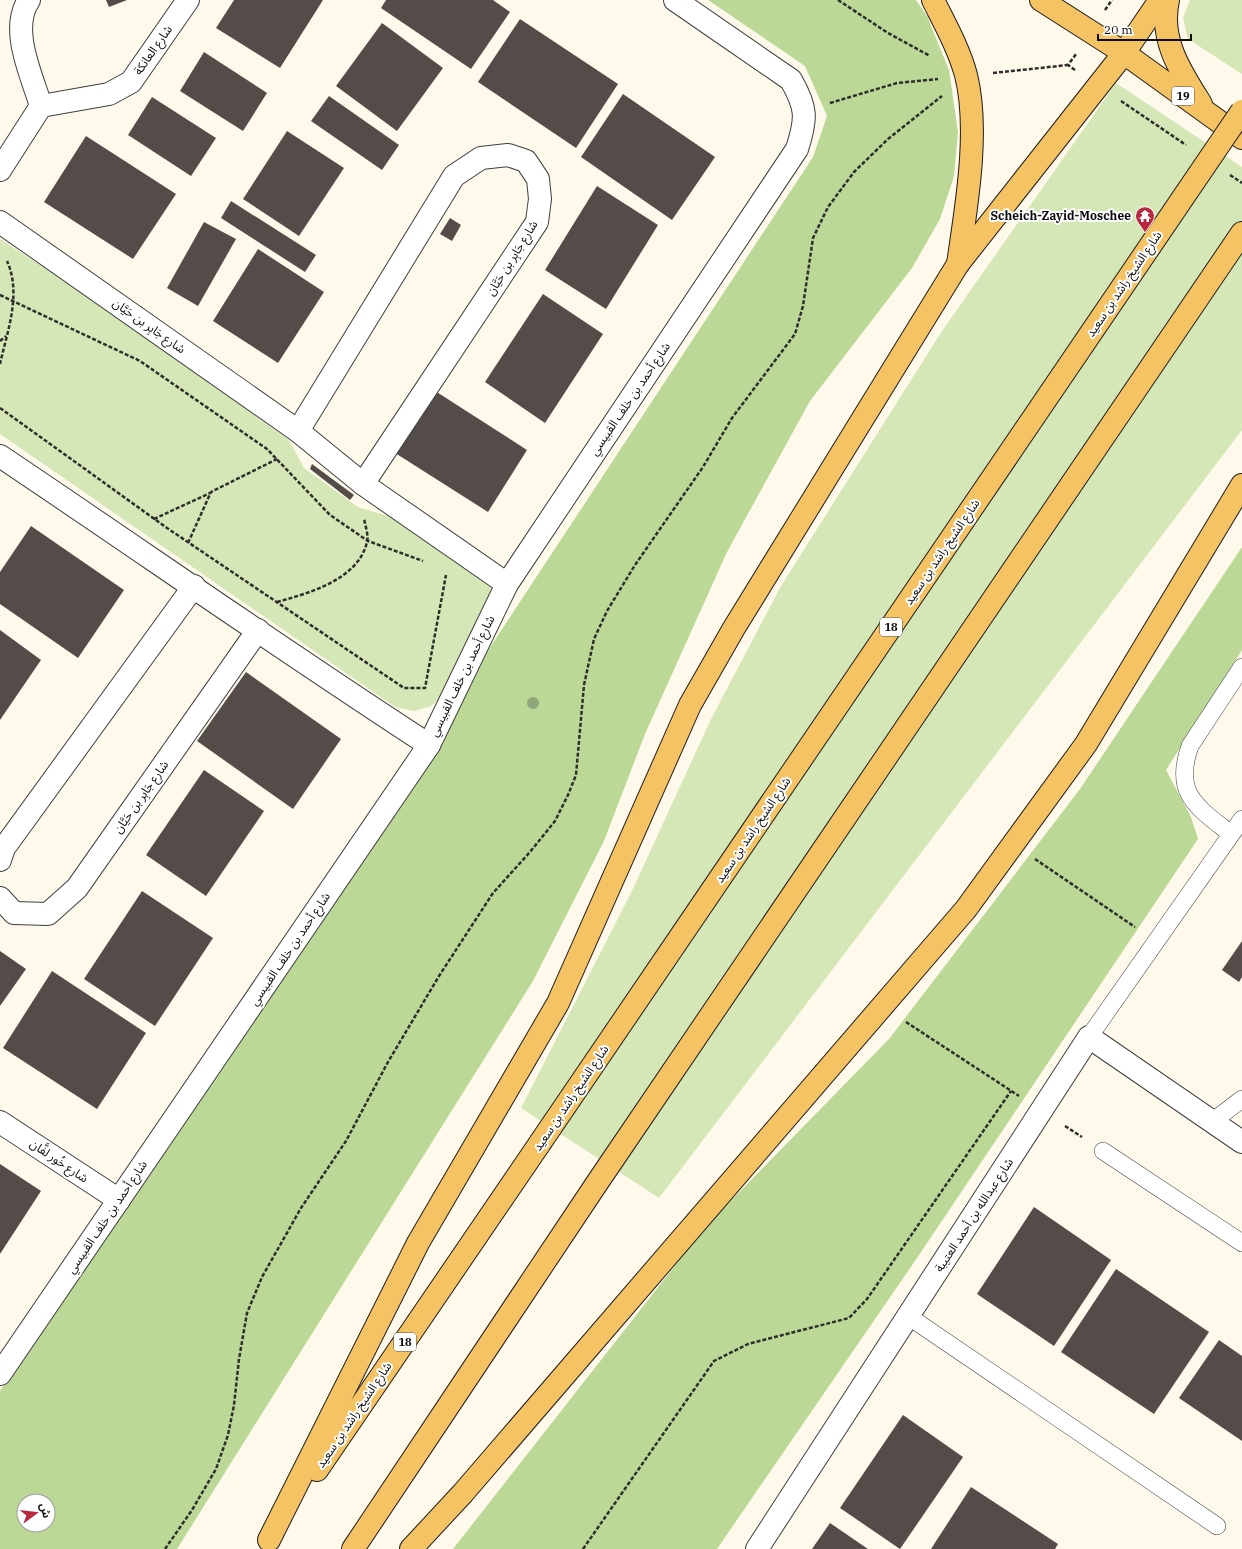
<svg xmlns="http://www.w3.org/2000/svg" width="1242" height="1549" font-family="'IBM Plex Serif','Noto Sans Arabic',serif">
  <rect width="100%" height="100%" fill="#fff9eb"/>
  <!-- green -->
  <g fill="#d5e7b6">
    <polygon points="1190,0 1242,0 1242,74 1188,39 1183,18"/>
    <polygon points="1116,83 1242,167 1242,430 659,1198 521,1108 632,891 711,719 781,586 942,331"/>
    <polygon points="0,239 68,283 289,440 304,468 358,507 408,522 478,568 490,586 495,600 447,692 431,706 414,711 395,707 0,434"/>
  </g>
  <!-- forest -->
  <g fill="#bbd896" fill-rule="evenodd">
    <path d="M708,0H916L927,16L949,70L958,132L954,176L940,219L912,268L810,401L727,552L645,734L604,841L533,981L177,1549H0V1391L813,157L827,116L805,66ZM24,1501H48V1525H24Z"/>
    <polygon points="1242,547 1242,650 1166,770 1191,817 1198,839 917,1258 717,1549 453,1549 706,1226 889,1039 1080,789"/>
  </g>
  <!-- building -->
  <g fill="#544c49">
    <polygon points="106,0 127,0 109,7"/>
    <polygon points="234,0 323,0 280,68 216,28"/>
    <polygon points="386,0 493,0 510,12 471,69 381,8"/>
    <polygon points="520,19 618,84 576,148 478,82"/>
    <polygon points="382,23 443,68 397,131 336,86"/>
    <polygon points="204,52 267,93 243,131 180,91"/>
    <polygon points="623,94 715,157 672,220 581,157"/>
    <polygon points="329,96 399,145 382,170 311,121"/>
    <polygon points="152,97 216,138 191,176 128,135"/>
    <polygon points="287,131 344,168 299,236 243,199"/>
    <polygon points="86,136 176,194 133,259 44,202"/>
    <polygon points="597,186 658,225 606,309 545,270"/>
    <polygon points="231,201 316,255 305,272 221,218"/>
    <polygon points="450,218 461,225 452,241 440,234"/>
    <polygon points="204,222 236,239 198,306 167,288"/>
    <polygon points="258,249 324,292 278,363 213,321"/>
    <polygon points="543,294 603,334 545,423 485,382"/>
    <polygon points="432,389 527,450 488,512 392,451"/>
    <polygon points="312,464 354,495 350,500 310,469"/>
    <polygon points="31,526 124,590 78,658 0,604 0,572"/>
    <polygon points="0,630 41,660 0,720"/>
    <polygon points="246,672 341,739 293,809 197,741"/>
    <polygon points="204,770 264,811 206,896 146,855"/>
    <polygon points="142,891 213,938 155,1026 84,979"/>
    <polygon points="1242,941 1242,977 1239,982 1222,970"/>
    <polygon points="0,951 26,969 0,1006"/>
    <polygon points="52,971 146,1033 97,1109 3,1048"/>
    <polygon points="0,1164 41,1191 0,1254"/>
    <polygon points="1034,1207 1111,1260 1054,1346 977,1294"/>
    <polygon points="1116,1269 1209,1332 1154,1414 1061,1352"/>
    <polygon points="1219,1340 1242,1356 1242,1441 1179,1398"/>
    <polygon points="903,1415 963,1457 900,1549 840,1508"/>
    <polygon points="971,1487 1058,1544 1055,1549 931,1549"/>
    <polygon points="830,1523 868,1549 812,1549"/>
  </g>
  <g fill="none" stroke-linecap="round" stroke-linejoin="round">
    <defs>
      <g id="lane">
        <path d="M1231,834C1197,807 1173,794 1190,746L1242,667"/>
        <polyline points="1089,1037 1242,819"/>
        <polyline points="1212,1122 1242,1099"/>
        <polyline points="1103,1151 1242,1243"/>
        <polyline points="908,1316 1217,1526"/>
      </g>
      <g id="street">
        <path d="M29,0C9,29 32,76 41,106"/>
        <polyline points="0,170 41,106 109,94 131,82 188,0"/>
        <polyline points="0,222 298,431 363,484 507,584"/>
        <polyline points="298,431 454,176 481,158 508,155 526,161 538,179 540,199 537,222 363,484"/>
        <path d="M0,456C143,552 284,651 429,745"/>
        <polyline points="0,860 4,848 194,586"/>
        <polyline points="0,898 14,913 48,914 77,888 258,630"/>
        <polyline points="0,1122 119,1200"/>
        <path d="M0,1374L429,745L507,584L797,149C807,118 807,108 791,80L675,0"/>
        <polyline points="757,1549 1089,1037 1242,1142"/>
      </g>
      <g id="primary">
        <path d="M933,0C945,24 959,49 966,75C980,131 966,208 958,264"/>
        <polyline points="1041,0 1124,53 1242,138"/>
        <path d="M1168,0C1159,40 1181,72 1201,104"/>
        <polyline points="317,1470 540,1143"/>
        <polyline points="269,1540 418,1243 558,1003 690,705 734,628 958,264 1124,53 1160,0"/>
        <polyline points="353,1549 597,1183 1242,233"/>
        <polyline points="411,1549 463,1493 966,909 1086,744 1242,485"/>
      </g>
    </defs>
    <!-- lane casing -->
    <use href="#lane" stroke="#3f3f3f" stroke-width="18"/>
    <!-- street casing -->
    <use href="#street" stroke="#3f3f3f" stroke-width="24"/>
    <!-- primary casing -->
    <use href="#primary" stroke="#1d1d1d" stroke-width="24"/>
    <!-- path -->
    <g stroke="#2e2e2e" stroke-width="2.5" stroke-dasharray="4 2" stroke-linecap="butt">
      <polyline points="838,0 888,33 930,56"/>
      <polyline points="1105,10 1112,0"/>
      <polyline points="1075,70 1068,65 1076,54"/>
      <polyline points="993,73 1068,65"/>
      <polyline points="1121,101 1186,145"/>
      <polyline points="830,103 897,83 938,79"/>
      <polyline points="1230,175 1242,183"/>
      <polyline points="0,295 140,361 267,449 330,515 368,541 423,561"/>
      <polyline points="0,341 6,336"/>
      <path d="M0,364C7,332 22,294 7,261"/>
      <polyline points="0,408 167,528 404,688 425,688 446,575"/>
      <polyline points="154,519 210,493"/>
      <polyline points="188,543 211,492 277,459"/>
      <path d="M277,602C309,593 358,580 367,542C369,536 365,525 364,518"/>
      <polyline points="1035,859 1135,927"/>
      <polyline points="906,1022 1019,1096"/>
      <polyline points="1065,1126 1082,1137"/>
      <polyline points="165,1549 192,1510 216,1469 228,1435 234,1405 239,1359 247,1313 262,1277 301,1208 346,1141 388,1062 439,976 493,893 530,852 555,821 568,795 576,775 584,685 594,639 607,611 635,565 703,467 732,418 795,334 803,306 813,238 828,207 854,172 888,139 942,96"/>
      <polyline points="583,1549 714,1361 748,1344 849,1318 867,1299 1011,1091"/>
    </g>
    <!-- lane -->
    <use href="#lane" stroke="#fff" stroke-width="17"/>
    <!-- street -->
    <use href="#street" stroke="#fff" stroke-width="22"/>
    <!-- primary -->
    <use href="#primary" stroke="#f5c264" stroke-width="22"/>
    <defs>
      <polyline id="primary-bridge" points="540,1143 1242,111"/>
    </defs>
    <!-- primary-bridge casing -->
    <use href="#primary-bridge" stroke="#1d1d1d" stroke-width="24" stroke-linecap="butt"/>
    <!-- primary-bridge -->
    <use href="#primary-bridge" stroke="#f5c264" stroke-width="22"/>
  </g>
  <!-- trees -->
  <circle fill="#8fa57a" cx="533" cy="703" r="6"/>
  <!-- icons -->
  <defs>
    <symbol id="temple-pin" viewBox="-11 -11 22 30"><path d="M0 17L-7.5 6A9.5 9.5 0 1 1 7.5 6Z" fill="#b8283f" stroke="#fff"/><path d="M0-6L5-2H3V0L6.5 2.5H4V6H1.5V3h-3V6H-4V2.5H-6.5L-3 0V-2H-5Z" fill="#fff"/></symbol>
  </defs>
  <g fill-rule="evenodd">
    <use href="#temple-pin" x="1134" y="205" width="22" height="30"/>
  </g>
  <g text-anchor="middle" stroke-width="4" stroke-linejoin="round" paint-order="stroke">
    <!-- shield labels -->
    <g fill="#fff" stroke="#555" stroke-width="1">
      <rect x="1172" y="87" width="22" height="18" rx="3"/>
      <rect x="880" y="618" width="22" height="18" rx="3"/>
      <rect x="394" y="1333" width="22" height="18" rx="3"/>
    </g>
    <g font-size="11" font-weight="bold" fill="#0c0c0c">
      <text x="1183" y="100">19</text>
      <text x="891" y="631">18</text>
      <text x="405" y="1346">18</text>
    </g>
    <!-- street labels -->
    <g font-size="12" fill="#0c0c0c" stroke="#fff">
      <text transform="translate(153 50) rotate(-55)" y="4">شارع العانكة</text>
      <text transform="translate(512 258) rotate(-58)" y="4">شارع جَابِر بن حَيَّان</text>
      <text transform="translate(1124 284) rotate(-56)" y="4">شارع الشيخ راشد بن سعيد</text>
      <text transform="translate(149 326) rotate(35)" y="4">شارع جَابِر بن حَيَّان</text>
      <text transform="translate(630 399) rotate(-56)" y="4">شارع أحمد بن خلف القبيسي</text>
      <text transform="translate(942 552) rotate(-56)" y="4">شارع الشيخ راشد بن سعيد</text>
      <text transform="translate(462 676) rotate(-64)" y="4">شارع أحمد بن خلف القبيسي</text>
      <text transform="translate(141 797) rotate(-55)" y="4">شارع جَابِر بن حَيَّان</text>
      <text transform="translate(753 830) rotate(-56)" y="4">شارع الشيخ راشد بن سعيد</text>
      <text transform="translate(290 949) rotate(-56)" y="4">شارع أحمد بن خلف القبيسي</text>
      <text transform="translate(571 1098) rotate(-56)" y="4">شارع الشيخ راشد بن سعيد</text>
      <text transform="translate(59 1161) rotate(34)" y="4">شارع خُور لفَّان</text>
      <text transform="translate(974 1215) rotate(-57)" y="4">شارع عبدالله بن أحمد العتيبة</text>
      <text transform="translate(107 1217) rotate(-56)" y="4">شارع أحمد بن خلف القبيسي</text>
      <text transform="translate(354 1415) rotate(-56)" y="4">شارع الشيخ راشد بن سعيد</text>
    </g>
    <!-- poi labels -->
    <g font-size="12" font-weight="bold" fill="#0c0c0c" stroke="#fff" text-anchor="end">
      <text x="1131" y="220">Scheich-Zayid-Moschee</text>
    </g>
  </g>
  <!-- north arrow -->
  <g transform="translate(36 1513) rotate(75)"><circle r="19" fill="#ffffff" stroke="#9e9e9e"/>
  <path d="M0-3L7 15L0 10L-7 15Z" fill="#b8283f"/>
  <text y="-6" font-size="11" font-weight="bold" text-anchor="middle" fill="#0c0c0c">ش</text>
  </g>
  <!-- scale -->
  <path d="M1098 34v6h93v-6" fill="none" stroke="#0c0c0c" stroke-width="2"/>
  <text x="1104" y="34" font-size="12" fill="#0c0c0c" stroke="#ffffff" stroke-width="3" paint-order="stroke">20 m</text>
</svg>
